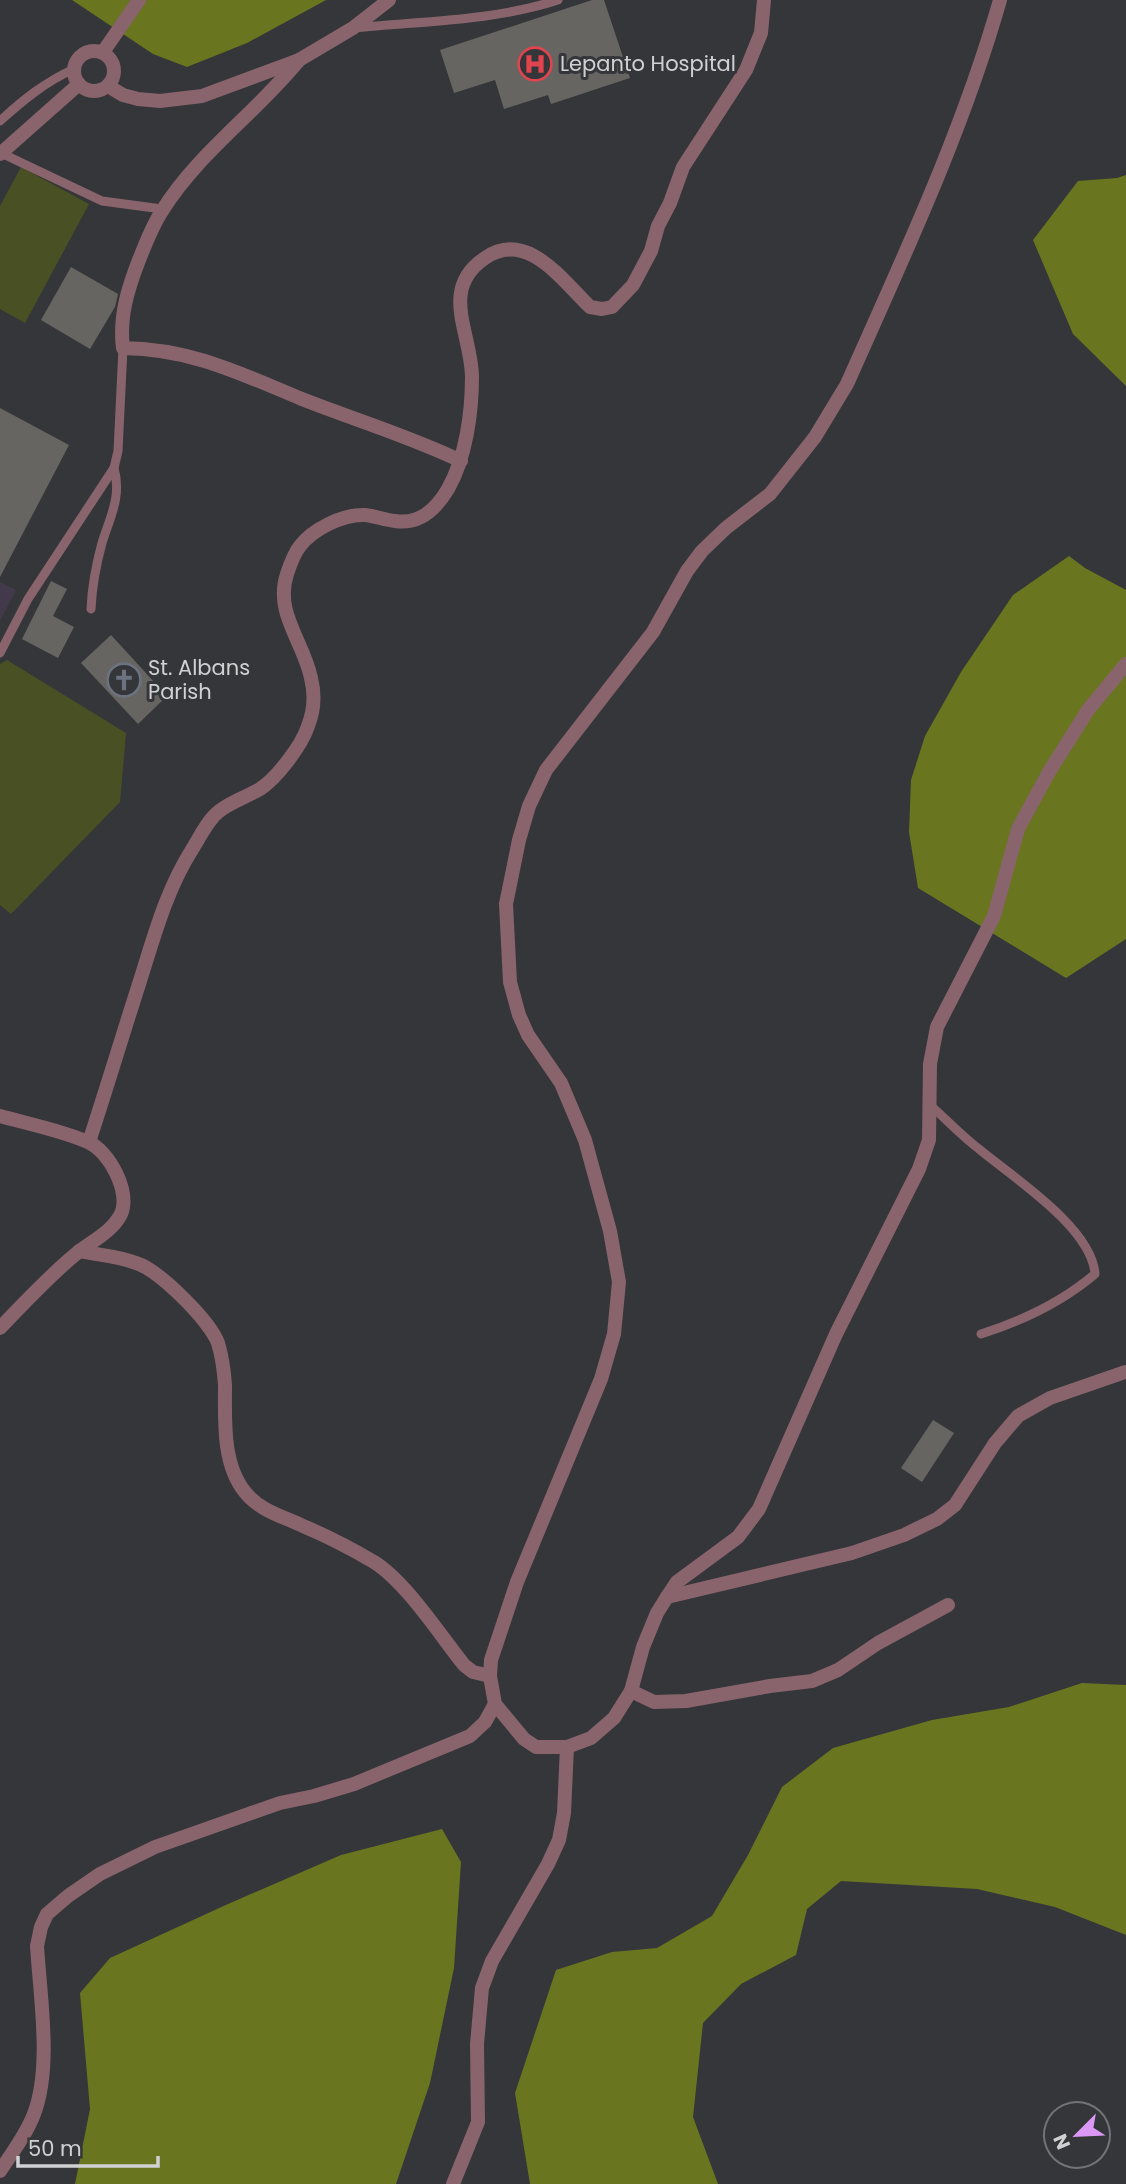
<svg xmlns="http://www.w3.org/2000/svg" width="1126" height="2184" font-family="Poppins,sans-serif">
  <rect width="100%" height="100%" fill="#343639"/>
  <!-- education -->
  <polygon fill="#423a4a" points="0,582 16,590 0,621"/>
  <!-- green -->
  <g fill="#495023">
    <polygon points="21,167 89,204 25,323 0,309 0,206"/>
    <polygon points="7,660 126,733 120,802 11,914 0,905 0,664"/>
  </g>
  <!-- forest -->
  <g fill="#6a7520">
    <polygon points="72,0 326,0 247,43 187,67 153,54"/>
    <polygon points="1126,175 1126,386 1073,334 1033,240 1078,181 1117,178"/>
    <polygon points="1069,556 1085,568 1126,590 1126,939 1066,978 918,888 909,832 911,780 925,736 961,672 1013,595"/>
    <polygon points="1082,1683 1126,1685 1126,1935 1055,1907 977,1889 841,1881 807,1909 796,1955 741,1984 703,2023 693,2117 718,2184 530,2184 515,2093 556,1970 612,1952 657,1948 712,1916 748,1855 782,1787 833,1748 932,1720 1009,1707"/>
    <polygon points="442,1829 461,1862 454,1968 430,2083 396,2184 75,2184 90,2109 80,1993 110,1958 228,1904 341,1855"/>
  </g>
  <!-- building -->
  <g fill="#676562">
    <polygon points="592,0 604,0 630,78 551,104 548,95 504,109 495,80 454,93 440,50"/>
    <polygon points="71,267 118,294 115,307 90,349 41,320"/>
    <polygon points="0,408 69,445 0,577"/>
    <polygon points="51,581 67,589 53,616 74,627 58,658 22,639"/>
    <polygon points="111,635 167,696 138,724 81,663"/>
    <polygon points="933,1420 954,1433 922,1482 901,1468"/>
  </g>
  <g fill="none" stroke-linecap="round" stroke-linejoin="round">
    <!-- lane -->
    <g stroke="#89646d" stroke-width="9">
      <path d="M355,28C422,21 494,21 558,0"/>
      <path d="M0,121C23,100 45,82 74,69"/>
      <polyline points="1,153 102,201 162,209"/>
      <path d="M91,609C92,586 96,565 102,543C110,517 122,497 114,468"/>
      <polyline points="0,653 28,599 114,468 118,451 123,348"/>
      <path d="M930,1105C947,1120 962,1136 979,1149C1014,1178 1092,1228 1095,1274C1062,1302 1022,1321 981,1334"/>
    </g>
    <!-- street -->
    <g stroke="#89646d" stroke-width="14">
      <path d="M1000,0C962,133 903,258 847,384L815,437L770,494L726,528L702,551L687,571L653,632L546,770L529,806L519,840L506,904L510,982L519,1015L528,1035L561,1083L585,1140L610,1231L619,1282L614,1334L601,1379L517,1582L491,1660L490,1676L495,1704L524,1739L536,1747H567L591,1738L614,1718L631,1691L643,1647L657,1613L667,1597L677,1582L738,1537L759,1509L836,1334L919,1169L929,1140L930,1064L937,1027L994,916L1018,829L1049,772L1088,710L1126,664"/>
      <circle cx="94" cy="71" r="20"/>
      <polyline points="103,52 139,0"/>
      <path d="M299,60C256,113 198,153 162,211C152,226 146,243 139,260C128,288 119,317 123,348C192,349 239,373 302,399C355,420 409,436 461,461"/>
      <polyline points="108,86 123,95 138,99 160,101 202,96 299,60 353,28 389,0"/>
      <polyline points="0,154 79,84"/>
      <path d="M0,1116C29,1124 60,1130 88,1142C109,1151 131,1192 121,1214C112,1232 92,1241 77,1253C49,1276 25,1302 0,1328"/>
      <path d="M89,1142C106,1090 122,1037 139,984C154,937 166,890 193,848C199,838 205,826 213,817C224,804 245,798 260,789C277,778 302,745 308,726C314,711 315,694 311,678C304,642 274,613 287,574C290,565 294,553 300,546C313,529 343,514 365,515C375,516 385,520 395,521C420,525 436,509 448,489C466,457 472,413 472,376C471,332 439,289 485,258C527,229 562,280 590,307L602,309L612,307L633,285L651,251L658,226L670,203L683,167L746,70L761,33L764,0"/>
      <path d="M79,1251C98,1255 119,1256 136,1263C159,1270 210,1321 218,1343C222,1356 224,1371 225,1385C225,1419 222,1464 245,1492C260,1511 282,1516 303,1526C327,1536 352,1549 374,1562C406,1582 440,1635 464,1665L473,1672L490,1676"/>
      <polyline points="667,1597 852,1553 904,1535 937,1519 955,1505 995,1443 1018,1416 1050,1398 1125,1372"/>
      <polyline points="631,1691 654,1702 686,1701 770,1686 812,1681 838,1670 878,1643 948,1605"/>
      <path d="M0,2171C12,2153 26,2135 34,2114C52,2067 40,1996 37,1946L41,1927L47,1914L68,1896L100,1874L155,1847L280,1803L314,1796L354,1784L470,1736L485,1722L495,1704"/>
      <polyline points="453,2184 478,2122 477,2044 482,1988 492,1961 548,1864 559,1840 564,1813 567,1747"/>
    </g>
  </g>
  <!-- icons -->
  <defs>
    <symbol id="hospital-ring" viewBox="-11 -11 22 22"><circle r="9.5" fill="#343639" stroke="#e0444e" stroke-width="1.5"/><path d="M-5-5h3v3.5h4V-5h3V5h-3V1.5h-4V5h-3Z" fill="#e0444e"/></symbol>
    <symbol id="church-ring" viewBox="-11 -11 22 22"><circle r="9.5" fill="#343639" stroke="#6b7280" stroke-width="1.5"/><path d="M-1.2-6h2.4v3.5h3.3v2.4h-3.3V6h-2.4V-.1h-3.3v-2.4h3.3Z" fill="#6b7280"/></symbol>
  </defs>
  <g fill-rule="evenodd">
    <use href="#hospital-ring" x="516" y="45" width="38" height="38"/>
    <use href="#church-ring" x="105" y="661" width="38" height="38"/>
  </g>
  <g text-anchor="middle" stroke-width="6" stroke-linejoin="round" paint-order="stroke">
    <!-- poi labels -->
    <g font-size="21" fill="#d0d1d3" stroke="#343639" text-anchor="start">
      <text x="560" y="71">Lepanto Hospital</text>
      <text x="148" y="675">St. Albans<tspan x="148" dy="24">Parish</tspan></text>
    </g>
  </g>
  <!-- north arrow -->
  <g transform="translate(1077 2135) rotate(246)"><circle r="33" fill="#343639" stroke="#727477" stroke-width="2"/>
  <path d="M0-5L12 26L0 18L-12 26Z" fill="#db99f5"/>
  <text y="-10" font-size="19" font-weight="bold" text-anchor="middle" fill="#d0d1d3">N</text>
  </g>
  <!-- scale -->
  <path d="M18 2156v10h140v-10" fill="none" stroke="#d0d1d3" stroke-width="3.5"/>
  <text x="28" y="2156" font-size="21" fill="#d0d1d3" stroke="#343639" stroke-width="5" paint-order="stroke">50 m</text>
</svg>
